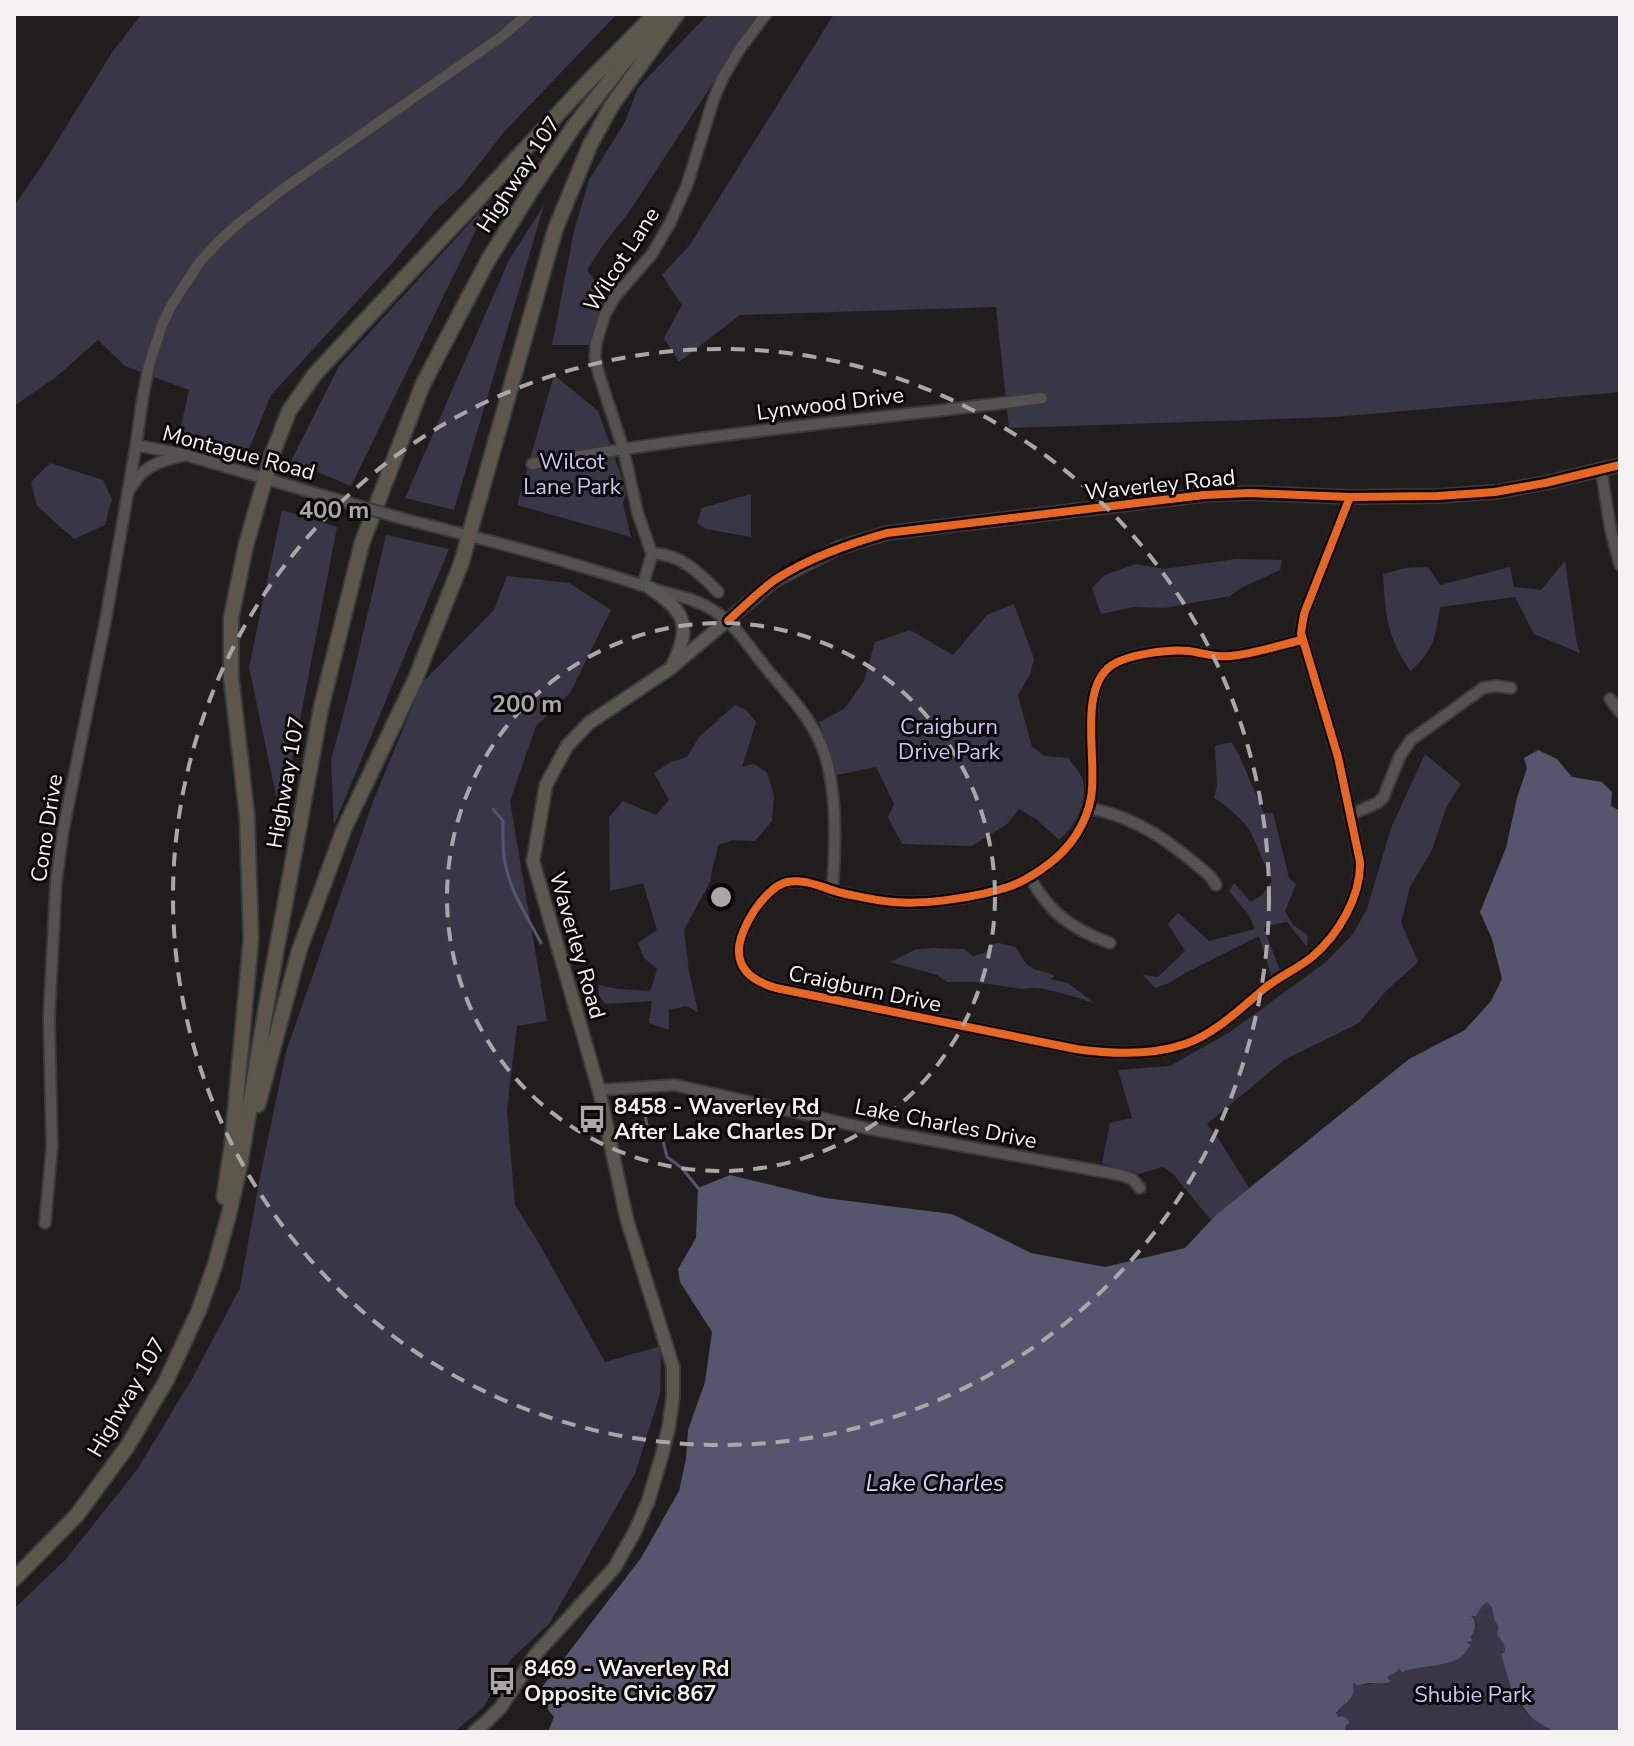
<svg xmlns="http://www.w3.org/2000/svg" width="1634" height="1746" font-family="'Nunito Sans',sans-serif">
  <rect width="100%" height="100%" fill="#1f1e1d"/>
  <!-- green -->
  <g fill="#393747">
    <polygon points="142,14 617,14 504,132 461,187 435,211 394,261 271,395 247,454 178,440 189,390 125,366 98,340 56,377 14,406 14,206 43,164 113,51"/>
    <polygon points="708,14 758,14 629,212 603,245 587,270 604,294 594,345 552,345 574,231 589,180 625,122 638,88"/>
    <polygon points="834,14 1620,14 1620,392 1335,417 1009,428 996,307 740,315 679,362 664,338 682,305 662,275 689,246"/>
    <polygon points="490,201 351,486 291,461 339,366"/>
    <polygon points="544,205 454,510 405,498 509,260"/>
    <polygon points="554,375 598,411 620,472 626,494 623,503 631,537 517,505 529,464 528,460 530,459"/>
    <polygon points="50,463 103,480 112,499 105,525 74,539 37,506 31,482"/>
    <polygon points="751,494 751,537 706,529 697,523 702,508"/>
    <polygon points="282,510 337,527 281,819 249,667"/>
    <polygon points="386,535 449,549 334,825 331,760 349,693"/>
    <polygon points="1236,559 1282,560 1280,570 1241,588 1230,596 1164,608 1133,607 1101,614 1092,588 1105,575 1136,564 1164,569"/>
    <path d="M1565,561L1577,644L1580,653L1534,634L1515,597L1440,607C1434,640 1436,646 1411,671C1387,639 1385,612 1383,574L1405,568L1428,567L1440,585L1510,567L1514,587L1541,590Z"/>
    <polygon points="507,576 569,583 611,610 570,693 536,726 510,801 547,1021 517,1026 507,1110 515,1205 540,1245 605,1362 661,1346 660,1394 635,1474 549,1624 511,1659 483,1708 454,1732 14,1732 14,1609 66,1559 137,1470 193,1377 240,1288 259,1182 286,1052 374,799 422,683 494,610"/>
    <path d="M1014,604L1034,659L1030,674L1018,695L1032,747L1045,756L1068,758C1073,765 1081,773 1083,781C1088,802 1075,827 1059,840L1036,819L1019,809L1007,824L972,846L902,844L888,817L894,804L876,767L837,775L819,722L844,709L864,681L875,642L910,630L953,655L987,615Z"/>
    <path d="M735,705L746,710L756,722L742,767L754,764L767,772L774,796L772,821L755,841L733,840L718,845C717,855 710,872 711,880L684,930L689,972L698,1012L686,1006L669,1010V1030L649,1023L652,1001L605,1004L599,995L598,985L618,989L649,991L652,987L657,969L644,958L638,943L657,930L643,883L610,891L609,817L623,801L656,815L669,800L654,773L671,762L687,757L699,737Z"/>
    <path d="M1227,743H1232L1239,755L1264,813H1273L1289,878L1296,884L1285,911L1293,925L1308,935L1307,947L1287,922L1266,926L1264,929L1280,970L1271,975L1259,936L1187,972L1169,983L1155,988L1143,975L1158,977L1185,951L1168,924L1178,913L1209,941L1255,929L1248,914L1229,891L1234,883L1251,902L1262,895L1272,881C1264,865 1259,849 1251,833C1246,822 1225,804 1214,798L1217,786L1215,746Z"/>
    <polygon points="1425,754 1461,784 1447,806 1431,852 1410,887 1401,922 1418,962 1387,990 1359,1023 1284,1060 1207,1124 1218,1138 1249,1188 1211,1220 1173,1174 1163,1167 1139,1174 1102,1163 1110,1123 1132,1118 1118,1070 1170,1066 1230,1032 1326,962 1353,934 1367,909 1391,828"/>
    <path d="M999,943L1015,947C1020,952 1023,961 1028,965C1035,972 1048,971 1055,976L1050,979L1068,983L1094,1003C1078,998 1039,984 1024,989L974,982H947L937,975L890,962L917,949L934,948L964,949L973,956L984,953L992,944Z"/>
    <path d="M1487,1602L1492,1606L1494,1619L1498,1626L1497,1634L1504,1645L1505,1651L1501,1652L1512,1692L1521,1706L1529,1716L1555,1732H1345L1346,1725L1350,1723C1347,1718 1344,1716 1338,1717L1336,1715C1341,1704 1358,1699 1353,1685L1355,1683L1357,1686L1391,1680L1387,1677L1398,1671V1666L1402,1671C1423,1664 1466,1670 1468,1641H1472L1471,1638L1477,1625L1471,1616H1476L1482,1605Z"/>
  </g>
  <!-- water -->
  <path fill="#57556d" d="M1538,750L1557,759L1572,777L1602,782L1612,792L1611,806L1620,811V1732H1555L1536,1721L1529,1715L1512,1692L1501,1654L1505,1651L1504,1645L1497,1634L1498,1626L1494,1619L1492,1607L1487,1602L1482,1606L1476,1616H1471C1478,1624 1476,1628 1471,1637L1472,1641L1467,1642L1471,1645C1466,1650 1465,1655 1458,1659C1441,1668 1420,1665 1402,1672L1398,1667V1671L1387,1677L1391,1681L1388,1683H1368L1357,1686L1355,1683L1353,1684C1357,1699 1344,1703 1336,1713L1338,1717L1341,1716L1347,1718L1350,1723L1346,1725L1345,1732H548L554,1717L549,1711L539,1691L641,1558L679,1491L686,1459L688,1430L705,1382L712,1332L680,1282L678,1269L696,1238L698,1188L730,1175L825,1198L952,1214L1031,1253L1105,1267L1185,1248L1216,1215L1409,1059L1465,1030L1491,1001L1502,979L1492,939L1480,912L1506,848L1517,798L1527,768L1524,758Z"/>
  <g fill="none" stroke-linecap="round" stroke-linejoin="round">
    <!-- stream -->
    <g stroke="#57556d" stroke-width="3">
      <path d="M493,809L503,821C503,836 502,852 506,867C511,893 529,919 541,943"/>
      <polyline points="635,1093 643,1104 648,1131 662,1137 667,1157 682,1168 698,1188"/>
    </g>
    <defs>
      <g id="minor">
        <polyline points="136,445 186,455 328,497"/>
        <path d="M532,464C651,443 770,429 890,416C941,410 991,405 1042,398"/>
        <polyline points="1601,469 1611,532 1620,565"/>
        <path d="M130,489C142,467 158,461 182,456"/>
        <path d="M404,519C487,540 570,561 650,588C674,596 690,596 713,610C735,624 750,648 766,668C784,690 805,711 817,736C839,777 836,846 832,891"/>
        <path d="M652,554C678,552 701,574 718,592"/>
        <polyline points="643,585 652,554 638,514 623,448 599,375 595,357 596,343 605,314 614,298 652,254 670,223 687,185 714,98 723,77 741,47 766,14"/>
        <path d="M1302,640C1279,645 1255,654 1231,656C1216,658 1203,653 1189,651C1169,649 1129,654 1112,665C1077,689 1098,761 1091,798C1086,824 1071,847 1050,863C1037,873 1023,882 1008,887C977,897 926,905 894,902C878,901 862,897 846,894C826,890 808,878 787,882C765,887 737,931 739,953C740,974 759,983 776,988L1076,1049C1111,1054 1151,1056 1185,1044C1216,1033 1241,1008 1265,988C1280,976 1297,969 1312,957C1338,935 1361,897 1360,862L1338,757L1301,633L1304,614L1350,497"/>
        <polyline points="1610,699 1620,712"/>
        <path d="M1088,808C1139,817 1173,844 1211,877L1216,885"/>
        <polyline points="1350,815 1377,803 1383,798 1400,756 1411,740 1483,688 1496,686 1511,688"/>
        <path d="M1030,877C1049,913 1072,929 1110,943"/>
        <polyline points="599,1090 675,1085 870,1129 1121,1175 1132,1179 1140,1188"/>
        <polyline points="45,1223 52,1147 49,1018 56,883 63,831 106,618 136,445 143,396 149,365 162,325 171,306 199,263 219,241 238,224 283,189 501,37 528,14"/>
      </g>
      <g id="major">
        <path d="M650,588C685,611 692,625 673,664"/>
        <polyline points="474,1732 486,1722 501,1707 535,1655 615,1567 635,1531 648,1502 662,1455 669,1426 673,1396 673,1367 627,1220 599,1090 533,861 546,785 567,746 589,723 671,668 774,581 838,548 887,533 1204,495 1250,493 1350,497 1438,496 1495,492 1545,483 1620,465"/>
      </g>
      <g id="highway">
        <polyline points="258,1105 299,951 344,829 415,680 461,564 555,230 590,145 612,105 677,14"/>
        <polyline points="224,1197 232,1145 251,939 247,816 231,676 231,618 246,545 272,455 289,411 315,374 583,87 655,14"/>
        <polyline points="14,1579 77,1515 127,1447 166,1381 199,1310 215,1265 229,1214 240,1165 268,996 321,708 362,543 423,384 487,262 529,194 574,126 625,61 667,14"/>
      </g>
    </defs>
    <!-- minor casing -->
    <use href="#minor" stroke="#3b3a3a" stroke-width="14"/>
    <!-- major casing -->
    <use href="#major" stroke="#3b3a3a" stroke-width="16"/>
    <!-- highway casing -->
    <use href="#highway" stroke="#3b3a3a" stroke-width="18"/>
    <!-- minor -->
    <use href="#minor" stroke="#545352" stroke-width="10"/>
    <!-- major -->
    <use href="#major" stroke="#5b584f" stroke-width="12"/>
    <!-- highway -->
    <use href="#highway" stroke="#5b574b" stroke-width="14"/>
    <defs>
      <polyline id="minor-bridge" points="328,497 404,519"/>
    </defs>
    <!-- minor-bridge casing -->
    <use href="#minor-bridge" stroke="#3b3a3a" stroke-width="14" stroke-linecap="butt"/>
    <!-- minor-bridge -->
    <use href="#minor-bridge" stroke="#545352" stroke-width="10"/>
    <defs>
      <g id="cycleway">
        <path d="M728,621C743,607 759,591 776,579C811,557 848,544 887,533L1204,495L1250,493L1350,497L1438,496L1495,492L1545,483L1620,465"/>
        <path d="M1302,640C1279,645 1255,654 1231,656C1216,658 1203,653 1189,651C1169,649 1129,654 1112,665C1077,689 1098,761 1091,798C1086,824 1071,847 1050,863C1037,873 1023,882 1008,887C977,897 926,905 894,902C878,901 862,897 846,894C826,890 808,878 787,882C765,887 737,931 739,953C740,974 759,983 776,988L1076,1049C1111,1054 1151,1056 1185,1044C1216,1033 1241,1008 1265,988C1280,976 1297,969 1312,957C1338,935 1361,897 1360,862L1338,757L1301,633L1304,614L1350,497"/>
      </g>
    </defs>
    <!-- cycleway casing -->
    <use href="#cycleway" stroke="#090807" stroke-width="13"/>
    <!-- cycleway -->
    <use href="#cycleway" stroke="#eb651d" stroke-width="8"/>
  </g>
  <!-- distance rings -->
  <g fill="none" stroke="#a9a8a7" stroke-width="4" stroke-dasharray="14 10">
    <circle cx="721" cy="897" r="274"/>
    <circle cx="721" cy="897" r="548"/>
  </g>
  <!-- icons -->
  <defs>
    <symbol id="bus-bare" viewBox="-9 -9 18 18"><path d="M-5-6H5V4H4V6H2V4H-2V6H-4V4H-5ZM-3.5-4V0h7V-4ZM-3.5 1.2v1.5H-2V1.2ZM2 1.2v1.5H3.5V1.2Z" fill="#a9a8a7" stroke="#090807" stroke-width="2.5" paint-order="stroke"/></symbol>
  </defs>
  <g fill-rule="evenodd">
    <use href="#bus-bare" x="572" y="1099" width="40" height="40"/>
    <use href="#bus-bare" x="482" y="1661" width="40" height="40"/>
  </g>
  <g text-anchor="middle" stroke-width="6" stroke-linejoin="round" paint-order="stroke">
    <!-- street labels -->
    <g font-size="22" fill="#f4f3f2" stroke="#090807">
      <text transform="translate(518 174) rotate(-57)" y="8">Highway 107</text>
      <text transform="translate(621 259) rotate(-57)" y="8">Wilcot Lane</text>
      <text transform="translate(830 403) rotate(-7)" y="8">Lynwood Drive</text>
      <text transform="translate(239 452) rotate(15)" y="8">Montague Road</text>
      <text transform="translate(1160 484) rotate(-6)" y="8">Waverley Road</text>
      <text transform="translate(285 782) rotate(-80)" y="8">Highway 107</text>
      <text transform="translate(46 828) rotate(-81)" y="8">Cono Drive</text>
      <text transform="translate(578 945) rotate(74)" y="8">Waverley Road</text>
      <text transform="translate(865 988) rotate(12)" y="8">Craigburn Drive</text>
      <text transform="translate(946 1123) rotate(11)" y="8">Lake Charles Drive</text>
      <text transform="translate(126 1397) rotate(-60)" y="8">Highway 107</text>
    </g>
    <!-- park labels -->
    <g font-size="22" fill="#c8c4f8" stroke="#090807">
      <text x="572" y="469">Wilcot<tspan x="572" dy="25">Lane Park</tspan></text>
      <text x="949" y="734">Craigburn<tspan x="949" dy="25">Drive Park</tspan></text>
      <text x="1473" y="1702">Shubie Park</text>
    </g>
    <!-- poi labels -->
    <g font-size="22" font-weight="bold" fill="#f4f3f2" stroke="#090807" text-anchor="start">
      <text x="614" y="1114">8458 - Waverley Rd<tspan x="614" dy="25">After Lake Charles Dr</tspan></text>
      <text x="524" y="1676">8469 - Waverley Rd<tspan x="524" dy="25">Opposite Civic 867</tspan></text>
    </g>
    <!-- water labels -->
    <g font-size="24" font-style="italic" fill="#d4d2fc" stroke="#090807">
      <text x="935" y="1491">Lake Charles</text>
    </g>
  </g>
  <circle cx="721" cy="897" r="12" fill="#a9a8a7" stroke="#090807" stroke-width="4"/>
  <g font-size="24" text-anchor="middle" font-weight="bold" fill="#a9a8a7" stroke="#090807" stroke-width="6" stroke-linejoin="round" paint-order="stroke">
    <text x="334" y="518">400 m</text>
    <text x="527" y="712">200 m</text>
  </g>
  <!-- border -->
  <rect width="1634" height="1746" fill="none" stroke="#f4f3f2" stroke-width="32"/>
</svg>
